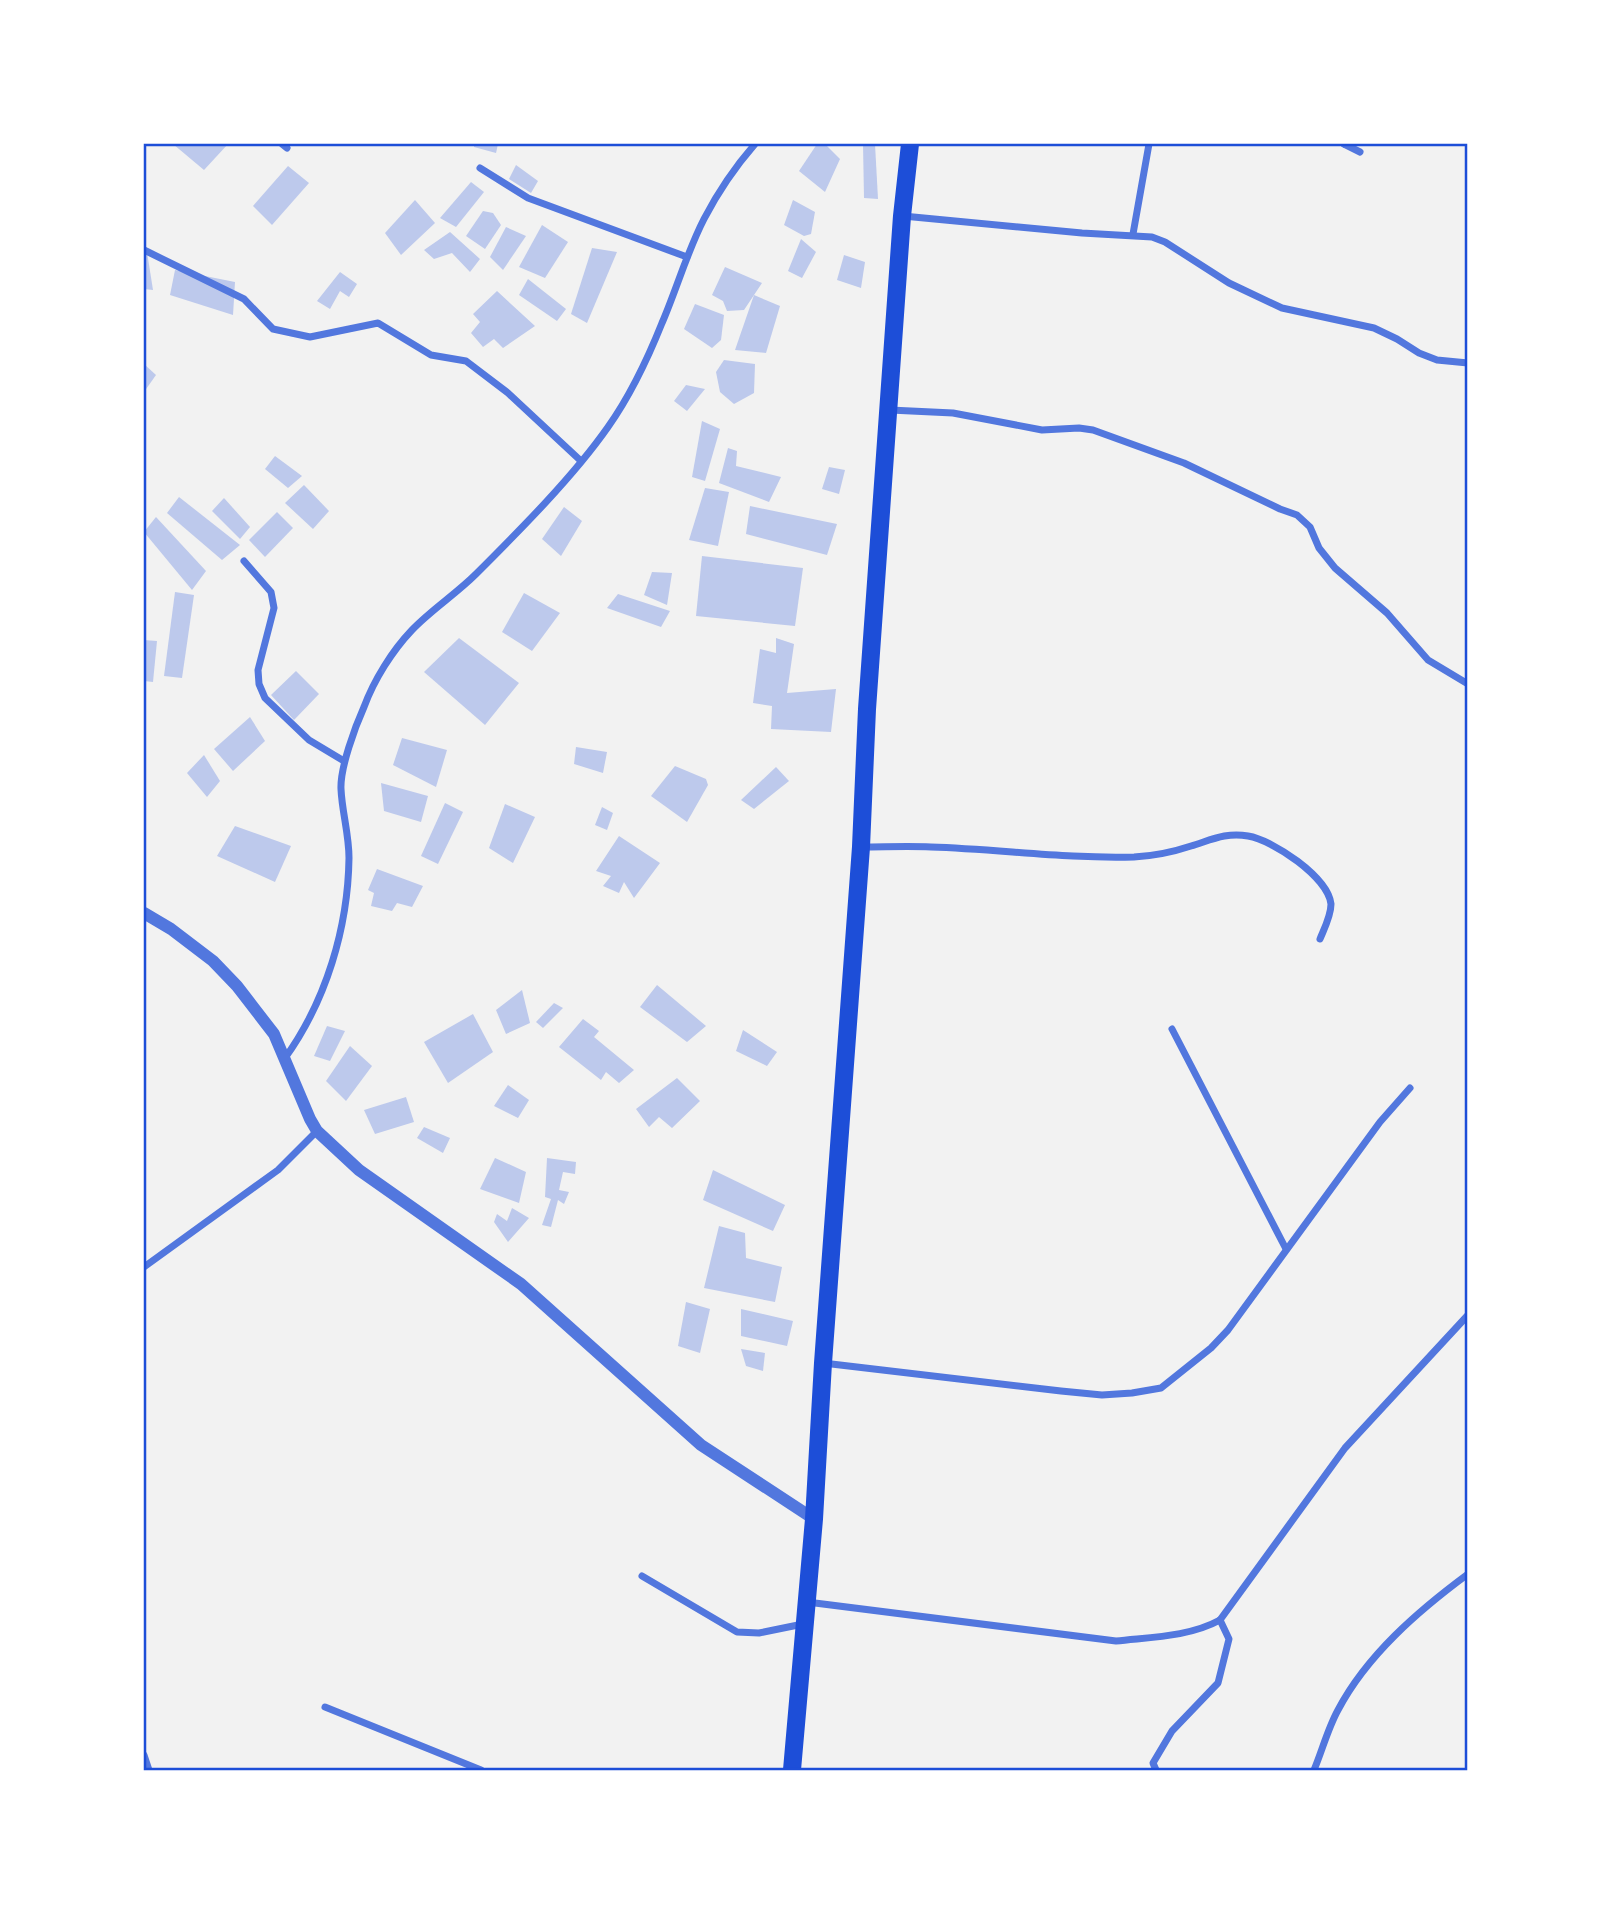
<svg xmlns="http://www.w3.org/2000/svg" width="1611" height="1914" font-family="Figtree,sans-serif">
  <rect width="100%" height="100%" fill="#f2f2f2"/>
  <!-- building -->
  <g fill="#bdc9ec">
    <polygon points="173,144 228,144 204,170"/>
    <polygon points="474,144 498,144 496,153 474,147"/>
    <polygon points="817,144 825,144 840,159 825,192 799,171"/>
    <polygon points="863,144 875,144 878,199 864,198"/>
    <polygon points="516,165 538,181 531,193 509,179"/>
    <polygon points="288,166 309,183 272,225 253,206"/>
    <polygon points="471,182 484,192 456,227 440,218"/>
    <polygon points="415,200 435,223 401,255 385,233"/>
    <polygon points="793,200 815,212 811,234 804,236 784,225"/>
    <polygon points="483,211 493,213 501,225 485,249 466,236"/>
    <polygon points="542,225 568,242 545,278 519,267"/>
    <polygon points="506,227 526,236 503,270 490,257"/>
    <polygon points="450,232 480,259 470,272 452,253 434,259 424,250"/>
    <polygon points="801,239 816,252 802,278 788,271"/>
    <polygon points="592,248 617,252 587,323 571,314"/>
    <polygon points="144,250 147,252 153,290 144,289"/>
    <polygon points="844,255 865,262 861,288 837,280"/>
    <polygon points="725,267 762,283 744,310 727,311 723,301 712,295"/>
    <polygon points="175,270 235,282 233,315 170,295"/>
    <polygon points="340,272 357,284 349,297 340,291 330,309 317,301"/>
    <polygon points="528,279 566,309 557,321 519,295"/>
    <polygon points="497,291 535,326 503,348 494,339 483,347 471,333 480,322 473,314"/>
    <polygon points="754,295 780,306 766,353 735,350"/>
    <polygon points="695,304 724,315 721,340 712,348 684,329"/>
    <polygon points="724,360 755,364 754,393 734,404 720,392 716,372"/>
    <polygon points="144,364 156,375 144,392"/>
    <polygon points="686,385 705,389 687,411 674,401"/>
    <polygon points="702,421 720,429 705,481 692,477"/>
    <polygon points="728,448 737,451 736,466 781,477 769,502 719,483"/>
    <polygon points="275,456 302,476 288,488 265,469"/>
    <polygon points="829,467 845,470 839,494 822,489"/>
    <polygon points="304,485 329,511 313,529 285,503"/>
    <polygon points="705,488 729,492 718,546 689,540"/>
    <polygon points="179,497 240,545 222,560 167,513"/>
    <polygon points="224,498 250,527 240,539 212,511"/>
    <polygon points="750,506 837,524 827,555 746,534"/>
    <polygon points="564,507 582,521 561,556 542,539"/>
    <polygon points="277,512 293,528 265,557 249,540"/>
    <polygon points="156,517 206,571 192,590 144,532"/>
    <polygon points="702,556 803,568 795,626 696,616"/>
    <polygon points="652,572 672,573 667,605 644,595"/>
    <polygon points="175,592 194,595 182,678 164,676"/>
    <polygon points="524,593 560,613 532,651 502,632"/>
    <polygon points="618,594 670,611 661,627 607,608"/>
    <polygon points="459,638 519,683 485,725 424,672"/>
    <polygon points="776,638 794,644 787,693 836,689 831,732 771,729 772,706 753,703 760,649 776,653"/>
    <polygon points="144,640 157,641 153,682 144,681"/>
    <polygon points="296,671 319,694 294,720 271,695"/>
    <polygon points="250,717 265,741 233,771 214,749"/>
    <polygon points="402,738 447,750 436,787 393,765"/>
    <polygon points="576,747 607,752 603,773 574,764"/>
    <polygon points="204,755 220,781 207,797 187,773"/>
    <polygon points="675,766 706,779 708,785 687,822 651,796"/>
    <polygon points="776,767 789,781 754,809 741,800"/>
    <polygon points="381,783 428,796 421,822 384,811"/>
    <polygon points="445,803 463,812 438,864 421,856"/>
    <polygon points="505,804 535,817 513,863 489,848"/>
    <polygon points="602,807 613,813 607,830 595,825"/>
    <polygon points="235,826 291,846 275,882 217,856"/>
    <polygon points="619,836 660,863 634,898 624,882 619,893 603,886 611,876 596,871"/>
    <polygon points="377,869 423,886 412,907 397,903 392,911 371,906 374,893 368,890"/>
    <polygon points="657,985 706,1026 687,1042 640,1007"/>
    <polygon points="522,990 530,1023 506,1034 496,1010"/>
    <polygon points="554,1003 563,1008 543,1028 536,1022"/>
    <polygon points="473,1014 493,1052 448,1083 424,1042"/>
    <polygon points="583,1019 599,1031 594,1037 634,1070 619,1083 606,1072 601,1080 559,1047"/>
    <polygon points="327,1026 345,1031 330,1061 314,1056"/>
    <polygon points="743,1030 777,1052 767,1066 736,1051"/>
    <polygon points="350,1046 372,1066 346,1101 326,1081"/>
    <polygon points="677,1078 700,1101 672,1128 659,1117 649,1127 636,1109"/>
    <polygon points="508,1085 529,1100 518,1118 494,1106"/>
    <polygon points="406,1097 414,1122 375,1134 364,1110"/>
    <polygon points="424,1127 450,1138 443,1153 417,1138"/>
    <polygon points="495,1158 526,1172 519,1203 480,1189"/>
    <polygon points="547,1158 576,1162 575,1174 563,1172 559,1190 569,1192 564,1204 558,1200 551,1227 542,1225 551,1199 545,1197"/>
    <polygon points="713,1170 785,1205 773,1231 703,1200"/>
    <polygon points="512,1208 529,1218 508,1242 494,1222 497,1214 507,1221"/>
    <polygon points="719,1226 745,1233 746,1258 782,1267 775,1302 704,1288"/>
    <polygon points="686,1302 710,1309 700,1353 678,1346"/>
    <polygon points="741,1309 793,1321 787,1346 741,1336"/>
    <polygon points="741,1349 765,1353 763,1371 746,1366"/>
  </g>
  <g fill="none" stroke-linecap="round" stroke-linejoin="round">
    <!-- minor -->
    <g stroke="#5277de" stroke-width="7">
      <polyline points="282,144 287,148"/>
      <polyline points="1344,144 1360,152"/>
      <polyline points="480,168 528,198 687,257"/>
      <polyline points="903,216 1082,233 1152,237 1165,242 1229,283 1282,308 1374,328 1397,339 1419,353 1437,360 1468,363"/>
      <polyline points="1133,234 1149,144"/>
      <polyline points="144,250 244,299 273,329 310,337 378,323 431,355 466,361 508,393 581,461"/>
      <polyline points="890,410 953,413 1042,430 1079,428 1093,430 1184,463 1280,509 1297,515 1310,527 1319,548 1335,568 1387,613 1428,660 1468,684"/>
      <polyline points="244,561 271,592 274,608 258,670 259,684 265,698 309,740 344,761"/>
      <path d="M862,847C885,847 908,846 931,847C999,849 1066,859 1134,857C1153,856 1173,852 1191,846C1211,840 1226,832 1248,836C1273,840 1328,877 1331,904C1331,916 1324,929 1320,939"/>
      <polyline points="1172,1029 1286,1249"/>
      <path d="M285,1058C326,1001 348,928 349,858C349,834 342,812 341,789C340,768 355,727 364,707C374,680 392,651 412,630C431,610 456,594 476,574C519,531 573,477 608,427C630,396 648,358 662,323C677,288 687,252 704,219C718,192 735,167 755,144"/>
      <polyline points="144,1267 278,1170 317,1131"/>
      <polyline points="823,1363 1061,1391 1102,1395 1132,1393 1161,1388 1211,1348 1228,1330 1380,1122 1410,1088"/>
      <polyline points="642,1576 737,1632 759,1633 803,1624"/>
      <path d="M807,1602L1116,1641C1150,1637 1189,1637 1220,1620L1345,1448L1468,1315"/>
      <polyline points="325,1707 481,1770"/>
      <polyline points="144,1755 149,1770"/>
      <polyline points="1156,1770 1153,1763 1172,1731 1218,1683 1229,1639 1220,1620"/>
      <path d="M1314,1770C1322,1751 1328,1728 1338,1710C1367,1655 1418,1611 1468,1574"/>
    </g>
    <!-- tertiary -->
    <polyline stroke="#5277de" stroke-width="12" points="144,913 171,929 213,961 237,986 274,1034 310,1119 317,1131 359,1170 521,1284 701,1445 814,1519"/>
    <!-- primary -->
    <polyline stroke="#1d4ed8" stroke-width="18" points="792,1770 814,1519 823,1363 861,847 867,709 902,216 910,144"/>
  </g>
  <!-- border -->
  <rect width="1611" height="1914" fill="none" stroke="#ffffff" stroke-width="290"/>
  <rect x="145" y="145" width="1321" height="1624" fill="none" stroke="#1d4ed8" stroke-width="2.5"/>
</svg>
